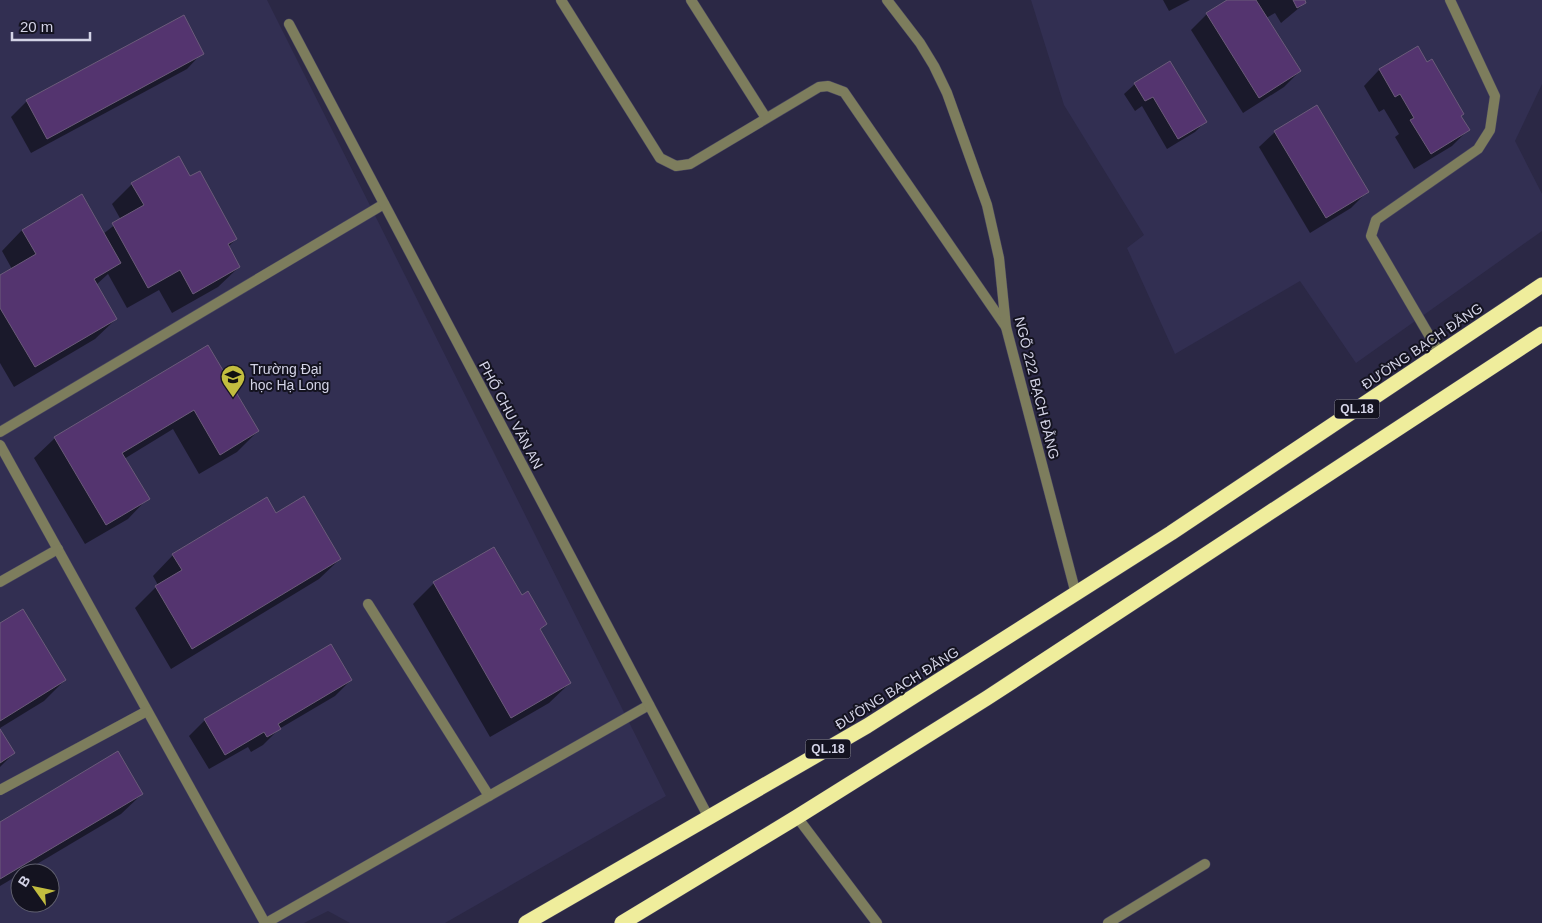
<svg xmlns="http://www.w3.org/2000/svg" width="1542" height="923" font-family="Helvetica,sans-serif">
  <rect width="100%" height="100%" fill="#2b2845"/>
  <!-- built -->
  <g fill="#322f52" fill-rule="evenodd">
    <path d="M0,0H267L666,796L445,923H350L328,911L304,923H0ZM20,873H50V903H20Z"/>
    <polygon points="1031,0 1542,0 1542,84 1515,141 1542,194 1542,231 1356,363 1300,281 1175,354 1127,248 1144,235 1064,105"/>
  </g>
  <!-- shadow -->
  <g fill="#0007">
    <polygon points="1163,0 1190,0 1169,11"/>
    <polygon points="1230,0 1303,0 1305,3 1281,23 1275,13 1266,18 1300,71 1284,87 1243,113 1191,30 1207,14"/>
    <polygon points="1417,47 1468,130 1452,146 1414,169 1395,137 1399,134 1384,109 1379,112 1364,86 1379,70"/>
    <polygon points="202,53 187,69 31,153 11,117 27,101"/>
    <polygon points="1135,84 1205,122 1195,132 1167,149 1142,106 1135,111 1124,94"/>
    <polygon points="1275,132 1367,192 1351,208 1310,233 1259,147"/>
    <polygon points="190,178 236,239 228,247 239,267 218,287 172,313 159,290 127,308 108,274 96,285 116,319 95,339 14,387 0,363 0,276 12,269 2,251 22,230 103,234 121,220 112,204 132,184"/>
    <polygon points="208,346 258,431 237,452 199,474 173,429 124,459 148,498 128,519 85,544 34,458 55,438"/>
    <polygon points="276,514 340,559 319,579 171,669 135,608 158,585 153,576 173,555"/>
    <polygon points="434,583 521,596 546,624 539,630 570,683 549,703 490,737 413,604"/>
    <polygon points="0,625 65,680 44,701 0,728"/>
    <polygon points="351,680 335,696 279,729 263,745 251,752 248,747 209,769 189,736 205,720"/>
    <polygon points="0,731 14,753 0,767"/>
    <polygon points="142,794 121,814 0,886 0,823"/>
  </g>
  <!-- building -->
  <g fill="#54346f" stroke="#6b5b7a">
    <polygon points="1227,0 1256,0 1301,71 1259,98 1206,13"/>
    <polygon points="1293,0 1305,0 1306,3 1297,8"/>
    <polygon points="184,15 204,54 47,139 26,100"/>
    <polygon points="1418,46 1427,62 1432,59 1464,114 1461,116 1470,130 1431,154 1410,120 1414,118 1400,94 1395,97 1379,69"/>
    <polygon points="1170,61 1207,122 1178,139 1153,97 1145,101 1134,83"/>
    <polygon points="1317,105 1369,192 1326,218 1274,131"/>
    <polygon points="179,156 190,176 200,171 237,239 228,244 240,267 193,294 180,270 148,288 112,223 144,205 131,183"/>
    <polygon points="82,194 121,263 94,279 117,319 35,367 0,308 0,275 36,254 22,230"/>
    <polygon points="208,345 259,431 220,455 194,410 122,453 150,499 106,525 54,437"/>
    <polygon points="304,496 341,559 192,649 155,586 182,570 172,554 267,497 276,513"/>
    <polygon points="494,547 522,595 528,591 547,624 540,629 571,683 511,718 433,582"/>
    <polygon points="23,609 66,680 0,721 0,623"/>
    <polygon points="331,644 352,680 278,724 281,729 267,737 264,732 225,755 204,719"/>
    <polygon points="0,729 15,753 0,763"/>
    <polygon points="118,751 143,794 0,879 0,822"/>
  </g>
  <g fill="none" stroke-linecap="round" stroke-linejoin="round">
    <defs>
      <g id="lane">
        <polyline points="561,0 660,158 676,166 690,164 819,87 828,86 844,92 1006,327"/>
        <polyline points="691,0 766,118"/>
        <polyline points="1440,354 1371,236 1376,220 1478,149 1490,130 1495,96 1450,0"/>
        <polyline points="0,432 384,204"/>
        <polyline points="0,445 265,923"/>
        <polyline points="0,582 58,549"/>
        <polyline points="368,604 489,796"/>
        <polyline points="0,790 147,711"/>
        <polyline points="266,923 649,705"/>
      </g>
      <g id="street">
        <polyline points="887,0 920,43 934,66 947,93 987,205 999,258 1006,327 1076,594"/>
        <polyline points="289,24 709,818"/>
        <polyline points="797,817 877,923"/>
        <polyline points="1108,923 1205,864"/>
      </g>
      <g id="highway">
        <polyline points="526,923 867,726 1171,533 1542,285"/>
        <polyline points="622,923 797,817 987,698 1542,334"/>
      </g>
    </defs>
    <!-- lane casing -->
    <use href="#lane" stroke="#46435f" stroke-width="11"/>
    <!-- street casing -->
    <use href="#street" stroke="#46435f" stroke-width="11"/>
    <!-- highway casing -->
    <use href="#highway" stroke="#46435f" stroke-width="16"/>
    <!-- lane -->
    <use href="#lane" stroke="#7d7d5d" stroke-width="10"/>
    <!-- street -->
    <use href="#street" stroke="#7d7d5d" stroke-width="10"/>
    <!-- highway -->
    <use href="#highway" stroke="#efed9c" stroke-width="15"/>
  </g>
  <!-- icons -->
  <defs>
    <symbol id="university-pin" viewBox="-11 -11 22 30"><path d="M0 17L-7.5 6A9.5 9.5 0 1 1 7.5 6Z" fill="#c2bd3f" stroke="#141320"/><path d="M0-5L7-2L0 1L-7-2ZM-4 1L0 2.5L4 1V4Q0 6-4 4Z" fill="#111"/></symbol>
  </defs>
  <g fill-rule="evenodd">
    <use href="#university-pin" x="219" y="363" width="28" height="38"/>
  </g>
  <g text-anchor="middle" stroke-width="4" stroke-linejoin="round" paint-order="stroke">
    <!-- shield labels -->
    <g fill="#141320" stroke="#9a99ab" stroke-width="1">
      <rect x="1334.5" y="399.5" width="45" height="19" rx="4"/>
      <rect x="805.5" y="739.5" width="45" height="19" rx="4"/>
    </g>
    <g font-size="12" font-weight="bold" fill="#d3d3e6">
      <text x="1357" y="413">QL.18</text>
      <text x="828" y="753">QL.18</text>
    </g>
    <!-- street labels -->
    <g font-size="14" fill="#d3d3e6" stroke="#141320">
      <text transform="translate(1422 346) rotate(-34)" y="5">ĐƯỜNG BẠCH ĐẰNG</text>
      <text transform="translate(1037 388) rotate(76)" y="5">NGÕ 222 BẠCH ĐẰNG</text>
      <text transform="translate(511 415) rotate(62)" y="5">PHỐ CHU VĂN AN</text>
      <text transform="translate(897 688) rotate(-32)" y="5">ĐƯỜNG BẠCH ĐẰNG</text>
    </g>
    <!-- poi labels -->
    <g font-size="14" fill="#d3d3e6" stroke="#141320" text-anchor="start">
      <text x="250" y="374">Trường Đại<tspan x="250" dy="16">học Hạ Long</tspan></text>
    </g>
  </g>
  <!-- north arrow -->
  <g transform="translate(35 888) rotate(303)"><circle r="24" fill="#141320" stroke="#60606f"/>
  <path d="M0-4L9 19L0 12L-9 19Z" fill="#c2bd3f"/>
  <text y="-8" font-size="14" font-weight="bold" text-anchor="middle" fill="#d3d3e6">B</text>
  </g>
  <!-- scale -->
  <path d="M12 32v8h78v-8" fill="none" stroke="#d3d3e6" stroke-width="2.5"/>
  <text x="20" y="32" font-size="15" fill="#d3d3e6" stroke="#141320" stroke-width="4" paint-order="stroke">20 m</text>
</svg>
